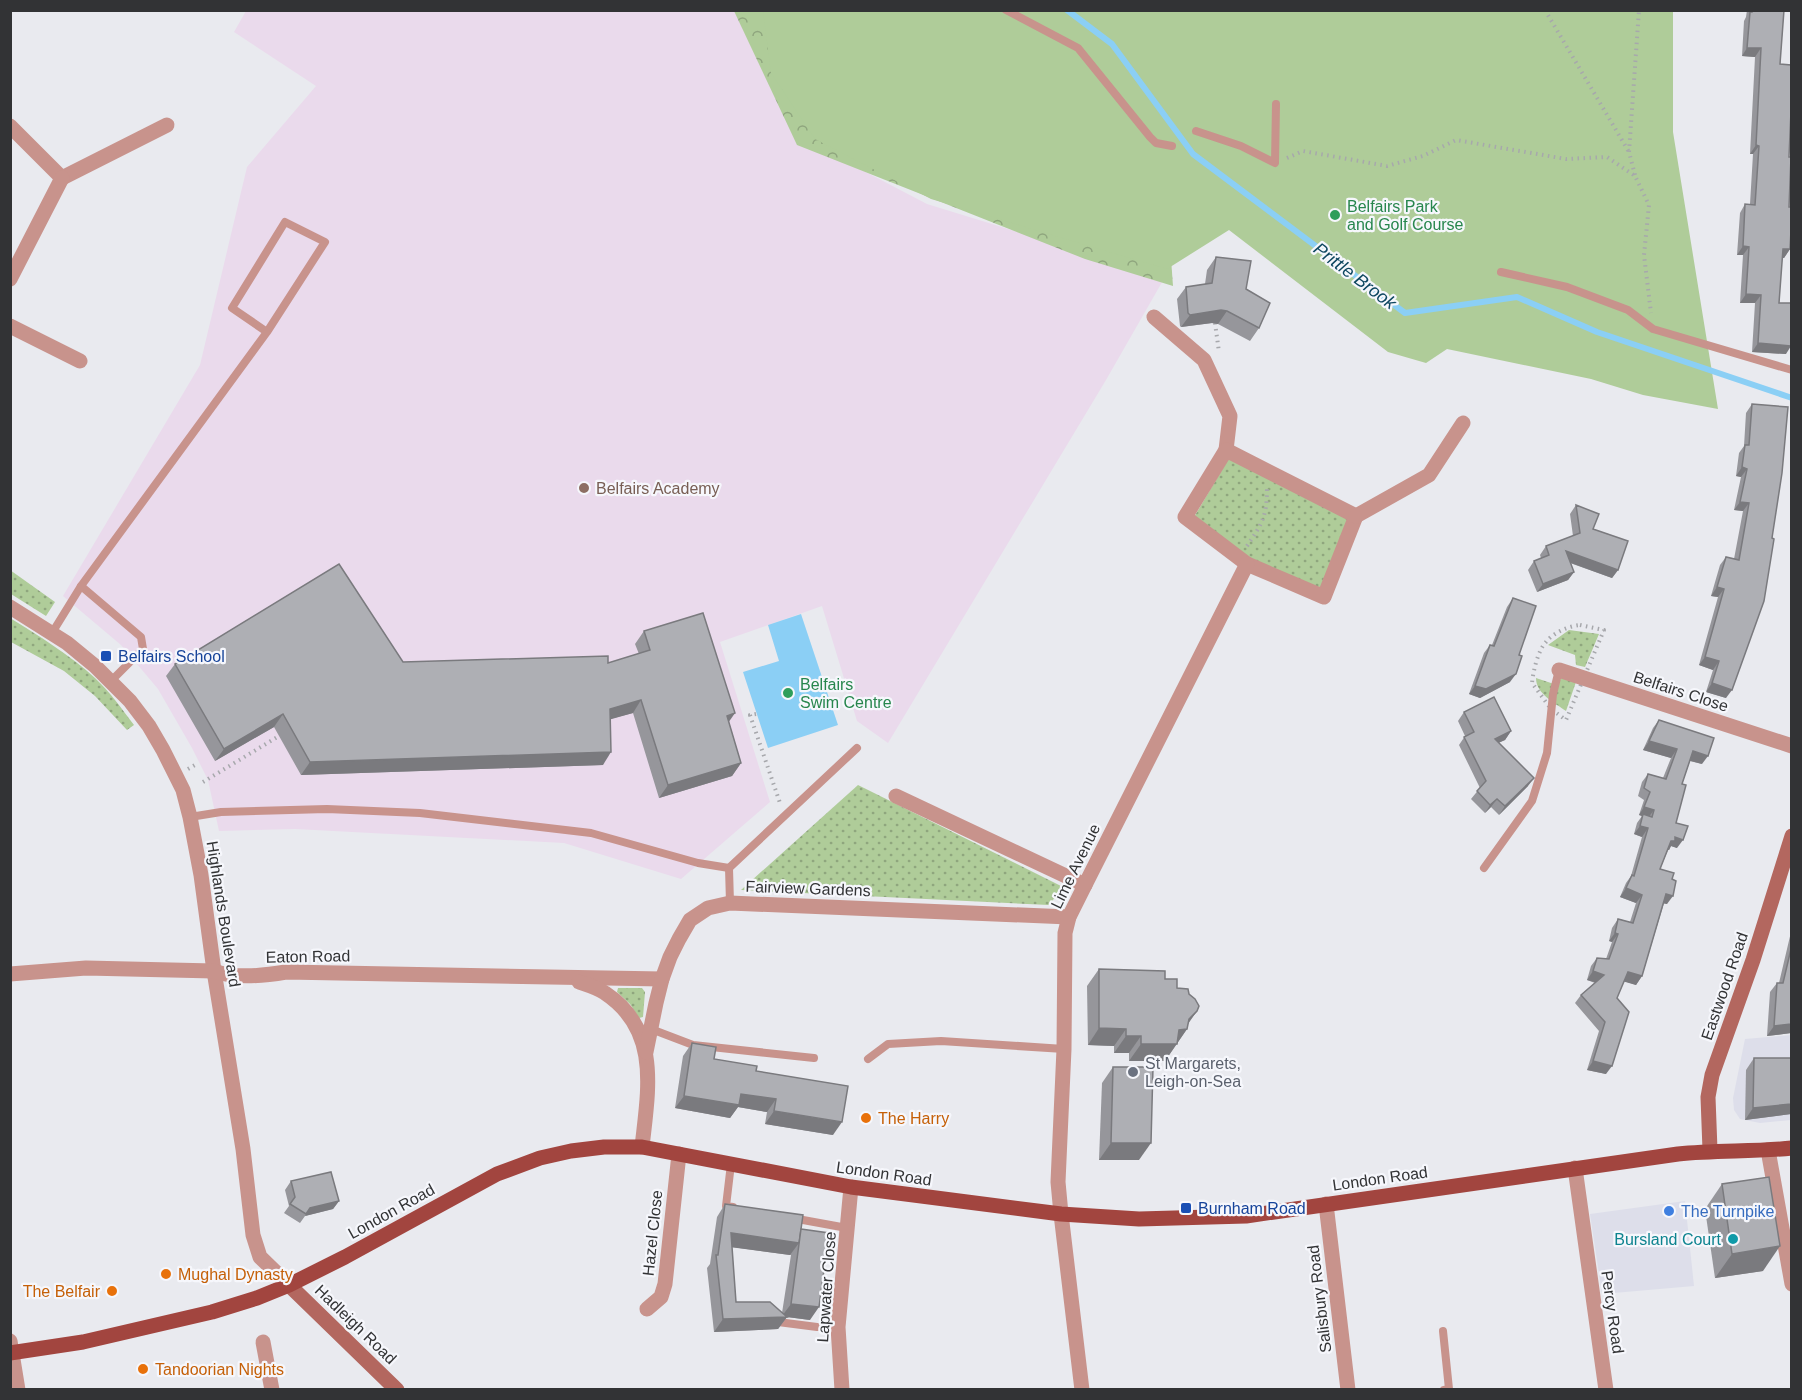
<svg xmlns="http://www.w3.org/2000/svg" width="1802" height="1400" font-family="Arial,sans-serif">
  <defs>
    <pattern id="grass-dots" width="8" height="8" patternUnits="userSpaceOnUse" patternTransform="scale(1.5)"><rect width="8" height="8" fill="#afcc99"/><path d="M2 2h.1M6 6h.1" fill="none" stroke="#8fa67e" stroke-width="1.8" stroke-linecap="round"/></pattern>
    <pattern id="forest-crowns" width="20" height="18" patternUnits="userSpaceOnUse" patternTransform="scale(1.5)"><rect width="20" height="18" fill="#afcc99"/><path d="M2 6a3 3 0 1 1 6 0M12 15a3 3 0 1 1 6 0" fill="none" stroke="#8fa67e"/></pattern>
  </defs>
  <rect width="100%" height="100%" fill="#e9eaef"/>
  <!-- built -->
  <g fill="#dddeea">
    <polygon points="1791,1035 1791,1120 1760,1123 1740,1119 1734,1110 1733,1098 1745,1039"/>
    <polygon points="1685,1201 1694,1286 1602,1294 1590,1214"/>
  </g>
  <!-- education -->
  <polygon fill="#eadaec" points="246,11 757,11 816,146 927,204 1165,277 1106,380 888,743 857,721 822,606 720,642 770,802 681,879 564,843 295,829 219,831 208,780 192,748 158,689 121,645 63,596 200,365 247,167 316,86 234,32"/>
  <!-- grass -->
  <g fill="url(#grass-dots)">
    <polygon points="1229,458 1350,518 1321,589 1250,558 1194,517"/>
    <polygon points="10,570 55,602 46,616 11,594"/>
    <path d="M10,618C39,636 70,655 95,678C110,692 122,709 134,725L127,730L95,696L64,671L11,642Z"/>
    <polygon points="1569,630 1599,634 1585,667 1576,665 1575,655 1548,645"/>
    <path d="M1563,675L1577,679L1566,711C1555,703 1536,694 1536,678L1557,685Z"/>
    <polygon points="858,785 1063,887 1049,905 741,890"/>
    <polygon points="618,988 642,988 645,992 643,1017 639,1018 630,1004 617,992"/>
  </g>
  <!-- forest -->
  <polygon fill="url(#forest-crowns)" points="734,11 789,11 1170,244 1173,286 1085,259 797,145"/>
  <!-- garden -->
  <polygon fill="#afcc99" points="763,11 1673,11 1673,132 1718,409 1643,395 1591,379 1447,349 1426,363 1388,352 1229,230 1167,269 931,199 815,139 771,73"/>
  <!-- water -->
  <polygon fill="#8bcff5" points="801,614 838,725 768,748 743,672 779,661 768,625"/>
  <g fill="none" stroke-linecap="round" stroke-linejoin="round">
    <!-- stream -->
    <polyline stroke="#8bcff5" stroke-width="6" points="1067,10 1112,44 1193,154 1405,313 1517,297 1597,332 1792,398"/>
    <!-- path -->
    <g stroke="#a7a8ac" stroke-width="4" stroke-dasharray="1.5 4.5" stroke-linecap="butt">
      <polyline points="1545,10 1629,152"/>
      <polyline points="1287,158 1303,151 1387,166 1423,156 1456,140 1566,159 1607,157 1635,176 1649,205 1644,255 1651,313"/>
      <polyline points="1635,175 1629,152 1639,10"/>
      <polyline points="1215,323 1219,352"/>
      <path d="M1247,546C1262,524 1267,516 1267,489"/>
      <path d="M1580,625L1604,630L1566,720L1551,709L1532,683C1533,672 1538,650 1546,642C1553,633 1568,626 1580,625Z"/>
      <polyline points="756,714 750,715 780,803"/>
      <polyline points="188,769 195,765"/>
      <polyline points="203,782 279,736"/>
    </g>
    <!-- lane -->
    <g stroke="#c8938c" stroke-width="8">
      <polyline points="1006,10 1078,48 1150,137 1156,143 1172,146"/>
      <polyline points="1196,131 1241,146 1275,163 1276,104"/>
      <polyline points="1501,272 1567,287 1628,310 1653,329 1792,370"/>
      <polyline points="81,586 141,637 143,649 111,681"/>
      <polyline points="52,633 81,586 267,332 325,242 285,222 232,308 267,332"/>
      <polyline points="190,817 221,812 327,809 420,813 591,833 698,863 729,868"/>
      <polyline points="1484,868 1532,801 1547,753 1553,694 1559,670"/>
      <polyline points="730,903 729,868 857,748"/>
      <polyline points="651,1029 693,1045 814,1058"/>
      <polyline points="868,1059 888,1044 941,1041 1064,1049"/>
      <polyline points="731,1164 726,1206 733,1207"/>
      <polyline points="792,1218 847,1228"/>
      <polyline points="776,1320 778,1322 817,1327 838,1327"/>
      <polyline points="1443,1331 1449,1389 1444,1390"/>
    </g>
    <!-- street -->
    <g stroke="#c8938c" stroke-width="15">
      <polyline points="10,126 62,178"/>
      <polyline points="62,178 167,125"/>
      <polyline points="10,279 62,178"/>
      <polyline points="1154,317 1204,360 1230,416 1226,450"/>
      <polyline points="10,326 80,361"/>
      <polygon points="1226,450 1356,516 1324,597 1247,564 1185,517"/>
      <polyline points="1356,516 1429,475 1463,423"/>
      <polyline points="10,607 67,643 95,666 130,701 149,726 163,750 183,790 190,817 201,875 214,971 243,1149 253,1235 260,1257 289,1285"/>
      <polyline points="1559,670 1792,746"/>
      <polyline points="896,796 1085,885"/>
      <path d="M10,974L86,968L214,971C236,979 263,976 286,972L662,979"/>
      <path d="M579,982C588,985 598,988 605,993C661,1030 648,1091 642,1147"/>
      <polyline points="646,1052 656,1003 662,979 670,957 679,939 690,920 708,908 730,903 1069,917"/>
      <polyline points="1768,1150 1792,1284"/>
      <polyline points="1575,1168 1606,1390"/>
      <polyline points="1326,1204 1348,1390"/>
      <polyline points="647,1309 661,1297 665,1284 679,1154"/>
      <polyline points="10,1341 18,1390"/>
      <polyline points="263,1342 272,1390"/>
      <polyline points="842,1390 838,1327 851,1187"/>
      <polyline points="1082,1390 1061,1214 1058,1182 1064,1049 1065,933 1069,917 1085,885 1247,564"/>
    </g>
    <!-- secondary -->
    <g stroke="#b3675f" stroke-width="15">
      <polyline points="1710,1150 1708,1097 1712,1075 1753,960 1792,836"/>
      <polyline points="289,1285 397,1390"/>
    </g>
    <!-- primary -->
    <path stroke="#a2453f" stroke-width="15" d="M10,1353L83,1342L212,1312L257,1298L289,1285L345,1257L497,1174L540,1158L571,1151L604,1147H642L851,1187L1061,1214L1139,1219L1246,1216L1678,1154C1716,1150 1754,1152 1792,1148"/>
  </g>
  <!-- wall -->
  <g fill="#96969b" fill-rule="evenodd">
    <polygon points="1747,10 1784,10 1780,64 1789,157 1790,249 1784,258 1782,258 1779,303 1786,354 1752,352 1755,303 1740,303 1743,255 1737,255 1740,213 1745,204 1750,204 1753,154 1750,154 1755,57 1742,56 1744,21 1746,17"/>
    <polygon points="1216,257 1246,289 1259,328 1250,341 1218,324 1212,323 1181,327 1180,326 1177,299 1186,287 1205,284 1207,270"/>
    <polygon points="1752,404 1788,407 1726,698 1706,692 1713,670 1699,665 1718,597 1711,596 1720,565 1726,557 1734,559 1743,511 1734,510 1741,477 1736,476 1739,453 1744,446 1746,413"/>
    <polygon points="1576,505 1593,529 1618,570 1612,578 1570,563 1574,572 1568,580 1537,592 1528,570 1534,561 1541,558 1540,555 1546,546 1573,536 1570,514"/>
    <polygon points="1513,598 1510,682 1480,698 1469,694 1484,653 1490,645 1492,645 1507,607"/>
    <polygon points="644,631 729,722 741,763 732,776 659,798 633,713 610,719 603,765 301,775 274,727 215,761 166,676 175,664 403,662 608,663 639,654 635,644"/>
    <polygon points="1464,712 1511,731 1505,740 1498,743 1528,786 1499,815 1491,807 1485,813 1471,799 1480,788 1459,745 1465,736 1458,721"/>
    <polygon points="1659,720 1702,764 1690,761 1682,784 1676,823 1677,848 1671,846 1669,850 1668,850 1660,869 1672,879 1667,904 1664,903 1642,976 1636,985 1624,981 1617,998 1606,1074 1587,1070 1599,1031 1575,1003 1581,995 1595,983 1587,980 1591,966 1597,958 1606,959 1612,942 1609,941 1612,928 1618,919 1630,922 1636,903 1620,897 1626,883 1631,876 1642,837 1634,834 1637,823 1642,816 1639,815 1644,800 1638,796 1642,782 1648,774 1663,778 1671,758 1643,750 1653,728"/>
    <polygon points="1791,932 1791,1033 1767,1036 1770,992 1777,983 1779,983"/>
    <polygon points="1099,969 1165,979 1177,988 1189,994 1197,1011 1188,1024 1187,1029 1165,1061 1129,1061 1129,1053 1114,1053 1114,1046 1088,1045 1087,986"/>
    <polygon points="692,1043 714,1059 756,1071 833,1135 765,1124 767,1112 738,1107 730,1118 675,1108 683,1056"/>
    <polygon points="1754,1058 1791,1058 1791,1114 1745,1120 1746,1070"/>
    <polygon points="1113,1067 1139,1160 1099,1160 1102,1083"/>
    <polygon points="291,1181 339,1201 333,1209 305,1216 300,1223 284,1213 289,1206 285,1190"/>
    <polygon points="1722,1184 1763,1271 1715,1278 1705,1209"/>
    <path d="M725,1204L801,1230L810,1320L787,1317L778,1329L714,1332L707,1268L710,1264L717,1217ZM732,1247L790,1255H791L782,1313L736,1302Z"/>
  </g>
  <!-- shaded-wall -->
  <g fill="#7a7a7e">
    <polygon points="1747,48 1761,48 1755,57 1742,56"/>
    <polygon points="1756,145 1759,146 1753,154 1750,154"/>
    <polygon points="1743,246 1749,247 1743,255 1737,255"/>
    <polygon points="1783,249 1790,249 1784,258 1777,257"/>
    <polygon points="1746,294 1761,295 1755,303 1740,303"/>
    <polygon points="1221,310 1227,311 1218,324 1212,323 1181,327 1190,315"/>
    <polygon points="1758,343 1791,346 1786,354 1752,352"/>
    <polygon points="1742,467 1747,469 1741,477 1736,476"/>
    <polygon points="1740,502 1749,503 1743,511 1734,510"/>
    <polygon points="1566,551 1618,570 1612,578 1560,559"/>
    <polygon points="1574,572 1568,580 1537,592 1543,584"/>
    <polygon points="1717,587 1724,589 1718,597 1711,596"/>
    <polygon points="1705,657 1719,661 1713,670 1699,665"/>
    <polygon points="1516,674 1510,682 1480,698 1469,694 1475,686"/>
    <polygon points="1712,683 1732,690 1726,698 1706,692"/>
    <polygon points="641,700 633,713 601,722 610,709"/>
    <polygon points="735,713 726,726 727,716"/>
    <polygon points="283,714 274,727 215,761 224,749"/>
    <polygon points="1511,731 1505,740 1489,747 1495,739"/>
    <polygon points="1649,741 1677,749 1671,758 1643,750"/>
    <polygon points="1693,751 1708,756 1702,764 1687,760"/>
    <polygon points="611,752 603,765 301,775 310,762"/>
    <polygon points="741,763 732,776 659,798 668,785"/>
    <polygon points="1534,778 1528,786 1499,815 1505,806"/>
    <polygon points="1497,799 1491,807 1485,813 1490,805"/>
    <polygon points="1644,807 1654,810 1648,818 1643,814 1642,816 1639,815"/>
    <polygon points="1640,826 1648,828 1642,837 1634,834"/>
    <polygon points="1675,837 1683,840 1677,848 1671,846 1669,850 1665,849 1671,841"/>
    <polygon points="1626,888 1642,895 1636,903 1620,897"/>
    <polygon points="1666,894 1673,896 1667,904 1660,903"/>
    <polygon points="1615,933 1618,934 1612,942 1609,941"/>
    <polygon points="1593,971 1604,975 1598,983 1587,980"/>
    <polygon points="1628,972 1642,976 1636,985 1622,981"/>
    <polygon points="1197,1011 1184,1029 1187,1029 1165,1061 1129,1061 1141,1044 1189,1019"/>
    <polygon points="1791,1024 1791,1033 1767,1036 1774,1026"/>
    <polygon points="1099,1028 1126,1029 1114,1046 1088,1045"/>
    <polygon points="1126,1036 1141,1036 1129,1053 1114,1053"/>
    <polygon points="1593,1061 1612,1066 1606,1074 1587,1070"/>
    <polygon points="741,1094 776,1099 767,1112 738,1107 730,1118 675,1108 684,1096"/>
    <polygon points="1791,1104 1791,1114 1745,1120 1753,1108"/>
    <polygon points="774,1111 842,1122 833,1135 765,1124"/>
    <polygon points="1111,1143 1151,1143 1139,1160 1099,1160"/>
    <polygon points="339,1201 333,1209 305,1216 310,1208"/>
    <polygon points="731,1233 799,1243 790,1255 722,1246"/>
    <polygon points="1780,1246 1763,1271 1715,1278 1732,1254"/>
    <polygon points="791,1304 819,1307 810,1320 787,1317 778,1329 714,1332 723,1319 782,1316"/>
  </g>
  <!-- building -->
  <g fill="#aeafb4" stroke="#7a7a7e" stroke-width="1.5">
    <polygon points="1752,10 1784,10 1780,64 1791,65 1791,111 1789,157 1791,157 1789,207 1791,207 1791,230 1790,249 1783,249 1779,303 1791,303 1791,346 1758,343 1761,295 1746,294 1749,247 1743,246 1745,204 1755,205 1759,146 1756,145 1761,48 1747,48 1750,12 1752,12"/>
    <polygon points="1216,257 1251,261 1246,289 1270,303 1259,328 1227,311 1221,310 1190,315 1188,313 1186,287 1212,283"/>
    <polygon points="1752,404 1788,407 1782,473 1772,538 1774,539 1764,601 1732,690 1712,683 1719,661 1705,657 1724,589 1717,587 1726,557 1739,560 1749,503 1740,502 1747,469 1742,467 1745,445 1749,445"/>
    <polygon points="1576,505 1599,514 1593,529 1628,541 1618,570 1566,551 1574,572 1543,584 1534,561 1549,555 1546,546 1580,533"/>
    <polygon points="339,564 403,662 608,656 608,663 650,650 644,631 703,613 735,713 727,716 741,763 668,785 641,700 610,709 611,752 310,762 283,714 224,749 175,664"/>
    <polygon points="1513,598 1536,606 1519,655 1522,656 1516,674 1486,689 1475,686 1490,645 1494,646"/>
    <polygon points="1494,697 1511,731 1495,739 1534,778 1505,806 1497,799 1490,805 1477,791 1486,781 1464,737 1474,732 1464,712"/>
    <polygon points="1659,720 1714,738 1708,756 1693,751 1682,784 1686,785 1676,823 1688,826 1683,840 1675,837 1675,841 1671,841 1660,869 1674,873 1672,879 1676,881 1673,896 1666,894 1642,976 1628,972 1617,998 1629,1012 1612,1066 1593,1061 1605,1022 1581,995 1604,975 1593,971 1597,958 1609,959 1618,934 1615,933 1618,919 1633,923 1642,895 1626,888 1632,875 1634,876 1648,828 1640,826 1643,814 1652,817 1654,810 1644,807 1650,792 1644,788 1648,774 1666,779 1677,749 1649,741"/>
    <polygon points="1791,949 1791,1024 1774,1026 1777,983 1783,983"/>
    <polygon points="1099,969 1165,971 1165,979 1177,979 1177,988 1188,989 1189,994 1195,999 1199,1006 1197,1011 1189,1019 1187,1029 1179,1030 1177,1044 1141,1044 1141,1036 1126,1036 1126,1029 1099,1028"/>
    <polygon points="692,1043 716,1047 714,1059 757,1066 756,1071 848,1086 842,1122 774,1111 776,1099 741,1094 739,1105 684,1096"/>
    <polygon points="1754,1058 1791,1058 1791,1104 1753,1108"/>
    <polygon points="1113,1067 1153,1067 1151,1143 1111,1143"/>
    <polygon points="331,1172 339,1201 310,1208 306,1214 290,1204 295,1197 291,1181"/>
    <polygon points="1769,1177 1780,1246 1732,1254 1722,1184"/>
    <polygon points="725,1204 803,1215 799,1243 731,1233 736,1302 770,1302 787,1317 723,1319 716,1255 718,1255"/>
    <polygon points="801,1229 829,1233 819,1307 791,1304"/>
  </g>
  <!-- markers -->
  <g fill="#2e9e5b" stroke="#f6f7fc" stroke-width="2">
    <circle cx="1335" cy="215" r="6"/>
    <circle cx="788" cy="693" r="6"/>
  </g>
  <circle fill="#8d6e63" stroke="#f6f7fc" stroke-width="2" cx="584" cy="488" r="6"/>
  <g fill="#1a4fb4" stroke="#f6f7fc" stroke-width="2">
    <rect x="100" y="650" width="12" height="12" rx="3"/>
    <rect x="1180" y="1202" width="12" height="12" rx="3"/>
  </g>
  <circle fill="#6b7280" stroke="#f6f7fc" stroke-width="2" cx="1133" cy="1072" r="6"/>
  <g fill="#e8710a" stroke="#f6f7fc" stroke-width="2">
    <circle cx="866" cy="1118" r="6"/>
    <circle cx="166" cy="1274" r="6"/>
    <circle cx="112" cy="1291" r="6"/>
    <circle cx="143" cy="1369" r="6"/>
  </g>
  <circle fill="#3f7fe0" stroke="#f6f7fc" stroke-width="2" cx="1669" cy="1211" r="6"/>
  <circle fill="#0f9aa8" stroke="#f6f7fc" stroke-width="2" cx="1733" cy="1239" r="6"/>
  <g text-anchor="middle" stroke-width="4.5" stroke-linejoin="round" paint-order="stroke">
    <!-- leisure labels -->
    <g font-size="16" fill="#27864d" stroke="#f6f7fc" text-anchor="start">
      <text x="1347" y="212">Belfairs Park<tspan x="1347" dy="18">and Golf Course</tspan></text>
      <text x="800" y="690">Belfairs<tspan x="800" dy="18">Swim Centre</tspan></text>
    </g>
    <!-- education labels -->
    <g font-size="16" fill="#785e54" stroke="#f6f7fc" text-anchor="start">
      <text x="596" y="494">Belfairs Academy</text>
    </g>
    <!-- transit labels -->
    <g font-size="16" fill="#164399" stroke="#f6f7fc" text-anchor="start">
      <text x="118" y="662">Belfairs School</text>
      <text x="1198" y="1214">Burnham Road</text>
    </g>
    <!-- street labels -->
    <g font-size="16" fill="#323335" stroke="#f6f7fc">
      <text transform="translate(1681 691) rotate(18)" y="6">Belfairs Close</text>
      <text transform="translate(1075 866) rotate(-64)" y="6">Lime Avenue</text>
      <text transform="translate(808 888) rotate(2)" y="6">Fairview Gardens</text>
      <text transform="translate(224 914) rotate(81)" y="6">Highlands Boulevard</text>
      <text transform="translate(308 956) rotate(-1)" y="6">Eaton Road</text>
      <text transform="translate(1724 986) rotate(-71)" y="6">Eastwood Road</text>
      <text transform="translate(884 1173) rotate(8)" y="6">London Road</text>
      <text transform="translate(1380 1178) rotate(-8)" y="6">London Road</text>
      <text transform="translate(391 1211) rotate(-29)" y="6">London Road</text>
      <text transform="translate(652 1233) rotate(-84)" y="6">Hazel Close</text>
      <text transform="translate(826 1287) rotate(-86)" y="6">Lapwater Close</text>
      <text transform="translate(1319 1299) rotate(-97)" y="6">Salisbury Road</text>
      <text transform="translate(1613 1312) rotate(82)" y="6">Percy Road</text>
      <text transform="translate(356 1324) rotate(44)" y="6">Hadleigh Road</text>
    </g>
    <!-- worship labels -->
    <g font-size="16" fill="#5b616d" stroke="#f6f7fc" text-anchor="start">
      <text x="1145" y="1069">St Margarets,<tspan x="1145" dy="18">Leigh-on-Sea</tspan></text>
    </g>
    <!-- food labels -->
    <g font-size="16" fill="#c56008" stroke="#f6f7fc" text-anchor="start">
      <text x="878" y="1124">The Harry</text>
      <text x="178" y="1280">Mughal Dynasty</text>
      <text x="100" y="1297" text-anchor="end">The Belfair</text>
      <text x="155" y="1375">Tandoorian Nights</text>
    </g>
    <!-- shop labels -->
    <g font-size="16" fill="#366cbe" stroke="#f6f7fc" text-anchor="start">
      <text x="1681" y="1217">The Turnpike</text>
    </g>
    <!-- culture labels -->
    <g font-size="16" fill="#0d838f" stroke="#f6f7fc" text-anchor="end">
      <text x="1721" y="1245">Bursland Court</text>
    </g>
    <!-- water labels -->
    <g font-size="18" font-style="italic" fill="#0e4760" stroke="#f6f7fc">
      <text transform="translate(1355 276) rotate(37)" y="6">Prittle Brook</text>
    </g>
  </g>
  <!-- border -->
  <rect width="1802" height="1400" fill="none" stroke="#323335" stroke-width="24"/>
</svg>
